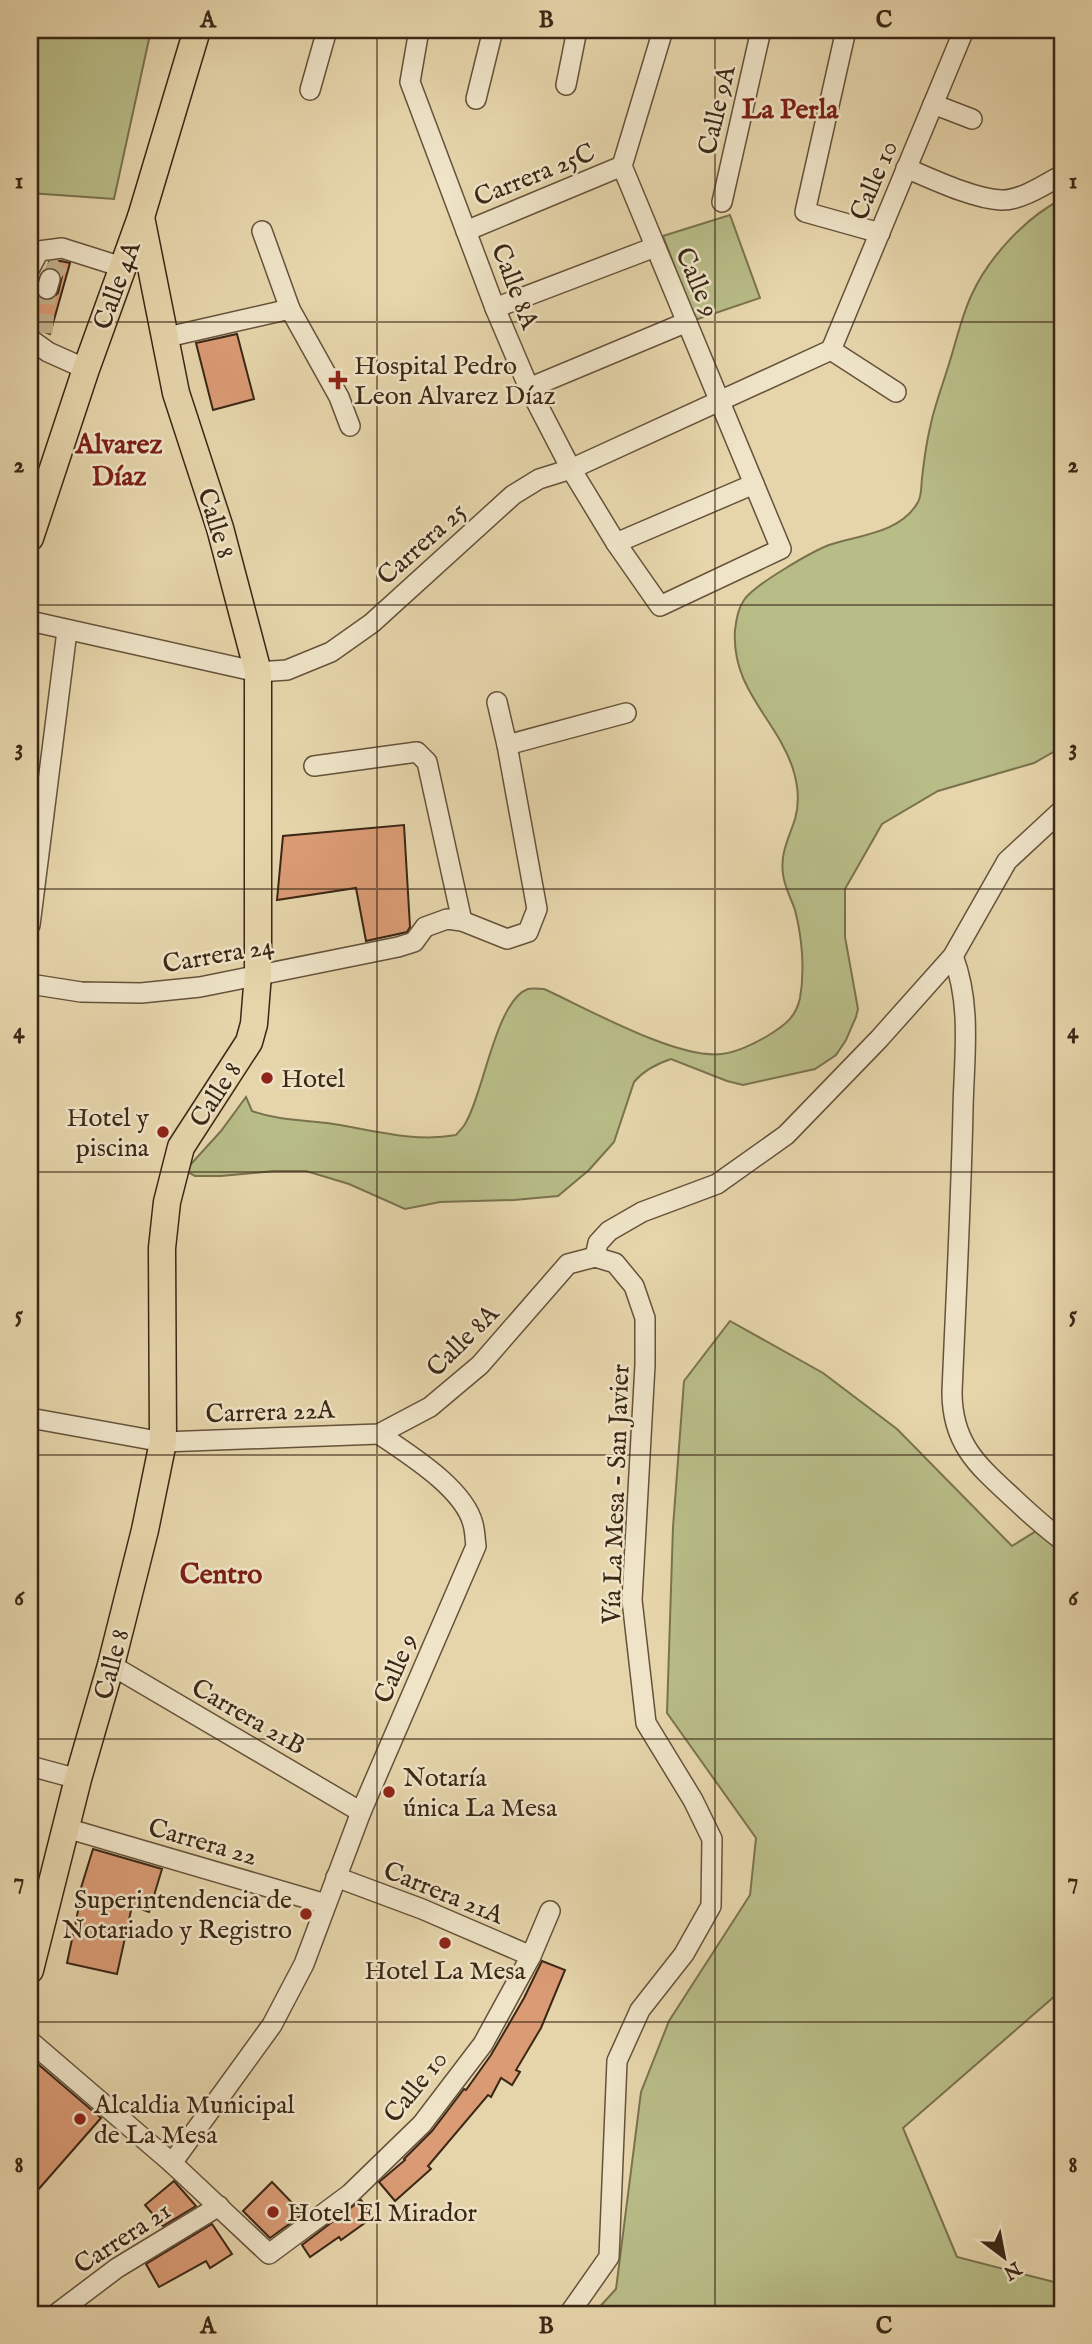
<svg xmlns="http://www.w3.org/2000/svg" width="1092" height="2344" font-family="'IM FELL English',serif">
  <rect width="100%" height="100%" fill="#e6d5ab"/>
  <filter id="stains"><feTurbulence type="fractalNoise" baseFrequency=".00286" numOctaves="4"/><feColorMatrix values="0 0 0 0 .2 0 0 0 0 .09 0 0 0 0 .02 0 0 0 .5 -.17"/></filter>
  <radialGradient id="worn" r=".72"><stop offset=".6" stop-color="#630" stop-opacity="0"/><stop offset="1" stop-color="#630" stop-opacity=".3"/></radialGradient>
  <!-- green -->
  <g fill="#b8bc87" stroke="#7a724e" stroke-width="2">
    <polygon points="30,30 151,30 114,199 30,193"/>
    <path d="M1062,199V747L1034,763L938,791L882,824L845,889V937L858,1009L856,1017L846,1040L836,1055L815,1069L743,1085L727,1081L671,1059C656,1064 644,1070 634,1082L614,1142L589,1170L558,1196L514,1200L440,1202L405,1209L349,1184L306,1171H274L221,1176H195L188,1172L191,1164L221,1131L246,1097L252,1111C277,1120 301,1120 327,1123C370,1129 412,1143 456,1135C459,1131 464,1127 466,1122C483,1095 496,1000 528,989C532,988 540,989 544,989C586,1008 678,1060 722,1054C739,1052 754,1044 769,1035C785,1025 796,1017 800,998C805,970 802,937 795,910C791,898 784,886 783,874C780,853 789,838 795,819C800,802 798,785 793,769C777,719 731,690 735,630C736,621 738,608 744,600C754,585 811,552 829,545C859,535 901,533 918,502C922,495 921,486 922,478C924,461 926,444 930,428C934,407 942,387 948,367C956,343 961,317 972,294C989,257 1026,217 1062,199Z"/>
    <polygon points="730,215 760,298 695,320 663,236"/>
    <polygon points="730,1321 823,1373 897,1429 1012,1546 1062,1515 1062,1998 1056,1995 903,2128 957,2257 1062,2284 1062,2314 593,2314 616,2289 641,2092 669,2021 750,1895 756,1838 667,1713 673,1527 684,1381"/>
  </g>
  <!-- building -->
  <g fill="#da9b75" stroke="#3b2715" stroke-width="2">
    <polygon points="61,261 70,263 50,334 30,327 38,297 49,301 58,293 62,276 54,268 48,267 49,262"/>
    <polygon points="237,334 254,399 213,410 196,343"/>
    <polygon points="404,825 410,927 407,932 366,941 356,888 277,900 283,836"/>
    <polygon points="93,1849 162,1869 149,1912 132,1906 117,1974 67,1963 82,1892 80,1891"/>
    <polygon points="542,1961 565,1970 541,2028 516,2070 520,2072 512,2085 501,2078 491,2097 488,2095 428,2166 431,2169 395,2201 379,2182 405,2160 404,2159 432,2131 464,2089 466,2090 491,2055 524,1998"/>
    <polygon points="39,2065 101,2118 30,2199 30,2076"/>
    <polygon points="174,2181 196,2206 163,2226 145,2205"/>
    <polygon points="272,2182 303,2214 270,2238 243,2211"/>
    <polygon points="361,2200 373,2217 341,2240 339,2237 310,2257 302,2245"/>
    <polygon points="212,2224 232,2254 210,2268 206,2261 159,2287 146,2264"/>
  </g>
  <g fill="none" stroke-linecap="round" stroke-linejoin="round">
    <!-- minor-tunnel -->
    <g stroke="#c4b28d" stroke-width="19" stroke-dasharray="19 10" stroke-linecap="butt">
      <polyline points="50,279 56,268 63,261"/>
      <polyline points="43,333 47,289"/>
    </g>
    <defs>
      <g id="minor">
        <polyline points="419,30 410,82 495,308 529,388 571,469 616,543 660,606 781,549 622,166 663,30"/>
        <polyline points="846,30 805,212 880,233"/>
        <polyline points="566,85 577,30"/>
        <polyline points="310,90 327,30"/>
        <polyline points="476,99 493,30"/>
        <polyline points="933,104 972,119"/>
        <path d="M906,168C932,179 974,199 1001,200C1020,201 1046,184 1062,175"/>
        <polyline points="722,202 761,30"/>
        <polyline points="262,231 290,309"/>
        <polyline points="466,231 622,166"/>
        <polyline points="30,268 39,251 62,248 122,267"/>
        <polyline points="47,289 50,279"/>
        <polyline points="495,308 655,247"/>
        <polyline points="163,338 290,309 339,397 350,426"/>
        <polyline points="30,339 48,352 86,369"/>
        <polyline points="831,350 964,30"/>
        <polyline points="831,350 896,392"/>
        <polyline points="529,388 687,322"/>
        <polyline points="616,543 754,484"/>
        <polyline points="30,621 258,672 287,670 331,652 372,623 513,495 539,479 571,469 831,350"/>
        <polyline points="507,745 626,713"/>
        <polyline points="314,766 417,752 427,762 462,921"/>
        <polyline points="30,925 67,631"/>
        <path d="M953,956C972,1005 964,1058 963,1109C961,1203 956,1298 952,1392C952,1443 977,1465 1012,1497C1028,1512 1044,1527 1062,1540"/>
        <polyline points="30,984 81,992 141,993 200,987 398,947 414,942 425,927 447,919 462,921 507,939 528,932 537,909 507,745 497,702"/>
        <polyline points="595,1257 598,1243 609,1231 642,1212 717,1184 786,1135 879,1039 953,956 1007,861 1062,810"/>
        <polyline points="30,1418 163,1442 379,1434 430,1407 480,1365 568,1264 595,1257 615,1263 634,1286 645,1318 645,1365 632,1600 646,1723 693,1800 712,1839 711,1906 684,1954 640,2010 617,2061 609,2257 569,2314"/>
        <polyline points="111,1665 361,1812"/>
        <polyline points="30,1766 78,1779"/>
        <polyline points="66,1828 326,1904"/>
        <polyline points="336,1877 422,1909 531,1956"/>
        <polyline points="30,2041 172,2163 269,2254 350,2194 422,2124 483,2044 531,1956 550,1911"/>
        <path d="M172,2163L272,2025L304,1964L361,1812L476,1546C475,1539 475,1531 473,1524C464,1488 408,1454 379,1434"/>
        <polyline points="56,2314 117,2268 219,2206"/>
      </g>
      <g id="major">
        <polyline points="30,538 86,369 141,217 197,30"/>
        <polyline points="30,1970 78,1779 111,1665 145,1530 163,1442 162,1248 167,1202 181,1147 249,1042 254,1024 258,974 258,672 220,528 176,393 141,217"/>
      </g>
    </defs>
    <!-- minor casing -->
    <use href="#minor" stroke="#66523a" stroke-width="22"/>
    <!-- major casing -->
    <use href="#major" stroke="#3b2715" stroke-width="29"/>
    <!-- minor -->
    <use href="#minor" stroke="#efe4c8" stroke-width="19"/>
    <!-- major -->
    <use href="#major" stroke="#e6d5ab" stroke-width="26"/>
  </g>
  <!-- grid -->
  <path fill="none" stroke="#3b2715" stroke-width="2" stroke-opacity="0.55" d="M377,30V2314M715,30V2314M30,322H1062M30,605H1062M30,889H1062M30,1172H1062M30,1455H1062M30,1739H1062M30,2022H1062"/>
  <!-- markers -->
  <g fill="#8f2418" stroke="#efe4c8" stroke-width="2.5">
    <path d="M334.5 369.5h7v7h7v7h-7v7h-7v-7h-7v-7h7z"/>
    <circle cx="267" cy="1078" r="7"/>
    <circle cx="163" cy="1132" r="7"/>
    <circle cx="389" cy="1792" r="7"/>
    <circle cx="306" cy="1914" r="7"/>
    <circle cx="445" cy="1943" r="7"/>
    <circle cx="80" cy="2119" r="7"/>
    <circle cx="273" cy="2212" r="7"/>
  </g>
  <g text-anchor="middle" stroke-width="5" stroke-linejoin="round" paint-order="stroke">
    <!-- street labels -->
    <g font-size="26" fill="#3b2715" stroke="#efe4c8">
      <text transform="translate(716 110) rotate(-77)" y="9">Calle 9A</text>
      <text transform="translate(534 174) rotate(-22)" y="9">Carrera 25C</text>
      <text transform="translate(873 180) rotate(-67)" y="9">Calle 10</text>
      <text transform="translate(698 282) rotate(67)" y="9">Calle 9</text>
      <text transform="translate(116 285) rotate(-70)" y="9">Calle 4A</text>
      <text transform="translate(516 286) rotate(69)" y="9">Calle 8A</text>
      <text transform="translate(217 523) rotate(73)" y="9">Calle 8</text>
      <text transform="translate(421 543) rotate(-42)" y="9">Carrera 25</text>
      <text transform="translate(218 954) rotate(-10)" y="9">Carrera 24</text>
      <text transform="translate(215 1094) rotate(-57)" y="9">Calle 8</text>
      <text transform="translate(462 1340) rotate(-45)" y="9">Calle 8A</text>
      <text transform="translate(270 1411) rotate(-2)" y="9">Carrera 22A</text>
      <text transform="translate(615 1494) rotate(-88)" y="9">Vía La Mesa - San Javier</text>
      <text transform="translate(111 1664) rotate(-75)" y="9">Calle 8</text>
      <text transform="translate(395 1668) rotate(-67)" y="9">Calle 9</text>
      <text transform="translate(249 1716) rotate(30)" y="9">Carrera 21B</text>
      <text transform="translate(203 1841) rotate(16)" y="9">Carrera 22</text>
      <text transform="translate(444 1892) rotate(22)" y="9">Carrera 21A</text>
      <text transform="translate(415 2086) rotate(-51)" y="9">Calle 10</text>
      <text transform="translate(122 2237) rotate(-33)" y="9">Carrera 21</text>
    </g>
    <!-- poi labels -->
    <g font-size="26" fill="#3b2715" stroke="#efe4c8" text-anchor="start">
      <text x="354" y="374">Hospital Pedro<tspan x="354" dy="30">Leon Alvarez Díaz</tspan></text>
      <text x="281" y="1087">Hotel</text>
      <text x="149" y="1126" text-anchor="end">Hotel y<tspan x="149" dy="30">piscina</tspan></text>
      <text x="403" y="1786">Notaría<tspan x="403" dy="30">única La Mesa</tspan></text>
      <text x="292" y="1908" text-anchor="end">Superintendencia de<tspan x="292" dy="30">Notariado y Registro</tspan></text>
      <text x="445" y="1979" text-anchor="middle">Hotel La Mesa</text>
      <text x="94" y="2113">Alcaldia Municipal<tspan x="94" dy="30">de La Mesa</tspan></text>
      <text x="287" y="2221">Hotel El Mirador</text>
    </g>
    <!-- neighbourhood labels -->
    <g font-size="28" font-weight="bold" fill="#7a1f14" stroke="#efe4c8">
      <text x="790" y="118">La Perla</text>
      <text x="119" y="453">Alvarez<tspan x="119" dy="32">Díaz</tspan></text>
      <text x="221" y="1583">Centro</text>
    </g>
  </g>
  <!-- margin -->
  <rect width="1092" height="2344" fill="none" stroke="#e6d5ab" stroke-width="77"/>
  <!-- north arrow -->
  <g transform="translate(1004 2257) rotate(148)" stroke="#efe4c8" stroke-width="5" paint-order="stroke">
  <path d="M0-5L12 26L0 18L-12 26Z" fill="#3b2715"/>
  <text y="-10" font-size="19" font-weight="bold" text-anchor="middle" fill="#3b2715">N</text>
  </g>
  <rect x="38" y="38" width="1016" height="2268" fill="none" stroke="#3b2715" stroke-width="2.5"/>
  <g font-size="23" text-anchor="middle" font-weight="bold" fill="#3b2715">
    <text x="208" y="27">A</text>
    <text x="546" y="27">B</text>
    <text x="884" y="27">C</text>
    <text x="19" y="188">1</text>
    <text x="1073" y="188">1</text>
    <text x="19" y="472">2</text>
    <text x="1073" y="472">2</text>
    <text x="19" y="755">3</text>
    <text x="1073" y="755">3</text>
    <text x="19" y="1038">4</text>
    <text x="1073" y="1038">4</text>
    <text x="19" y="1322">5</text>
    <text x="1073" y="1322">5</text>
    <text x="19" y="1605">6</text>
    <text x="1073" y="1605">6</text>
    <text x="19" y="1888">7</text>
    <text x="1073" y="1888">7</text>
    <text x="19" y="2172">8</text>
    <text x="1073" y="2172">8</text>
    <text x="208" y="2333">A</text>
    <text x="546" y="2333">B</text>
    <text x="884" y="2333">C</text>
  </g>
  <rect width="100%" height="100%" filter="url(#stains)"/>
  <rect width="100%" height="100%" fill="url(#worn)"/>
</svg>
